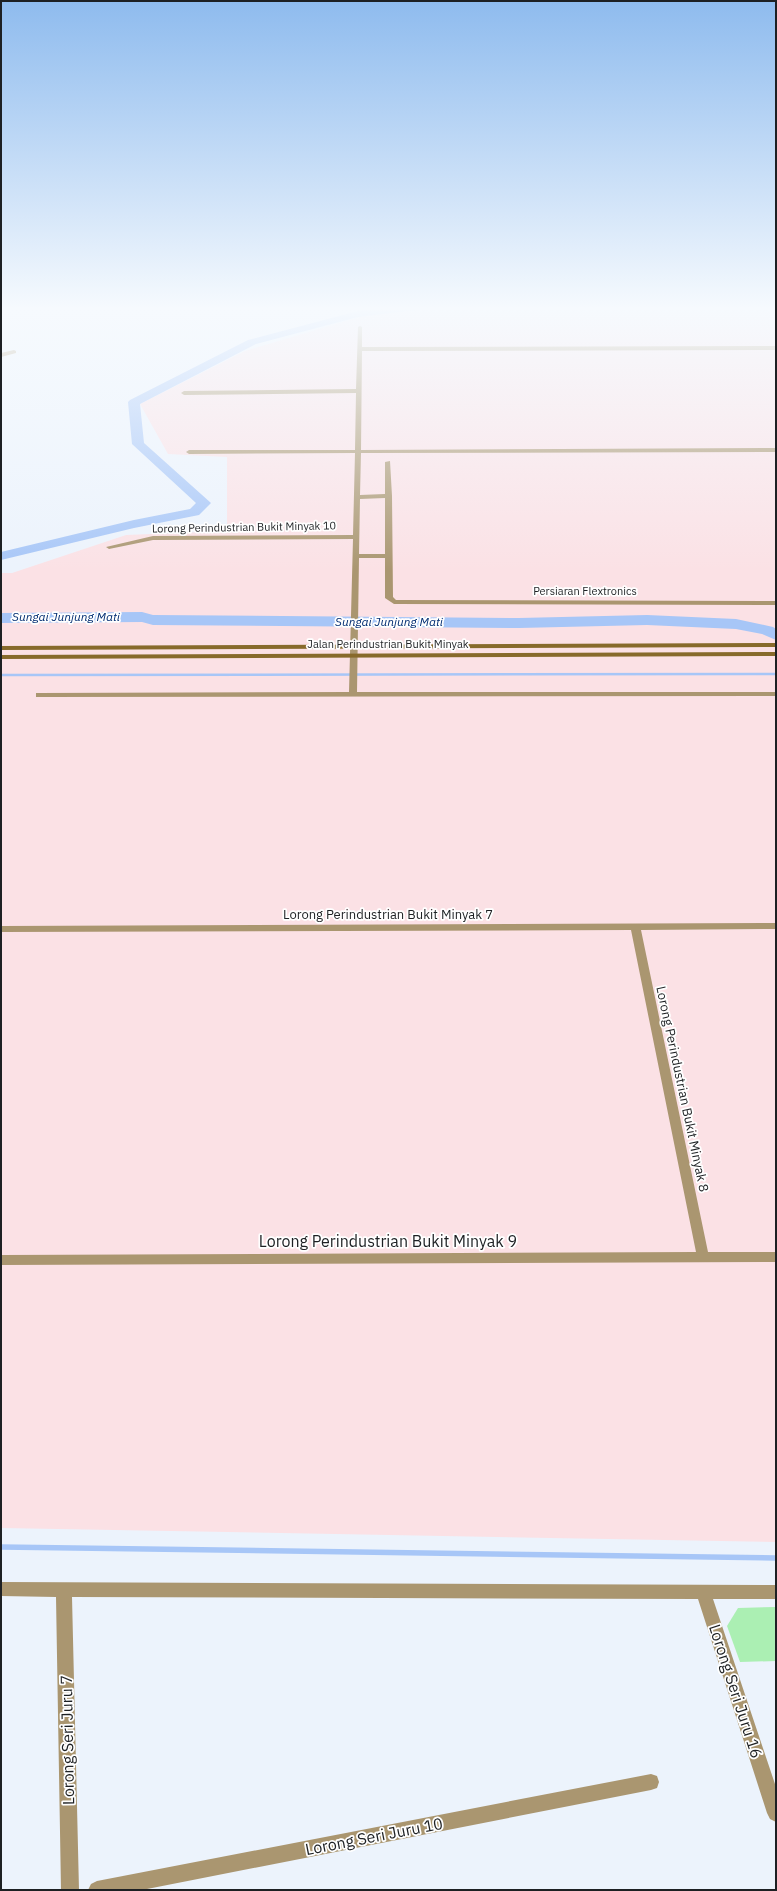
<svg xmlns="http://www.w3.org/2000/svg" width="777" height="1891" font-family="'IBM Plex Sans',sans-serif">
  <rect width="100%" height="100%" fill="#ecf3fc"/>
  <!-- industrial -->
  <polygon fill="#fbe1e5" points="449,306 776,306 776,1542 1,1528 1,573 12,573 126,535 227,531 227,457 168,454 140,404 245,351 363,316"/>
  <!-- green -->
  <polygon fill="#abefb3" points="776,1607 776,1661 740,1662 727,1626 738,1608"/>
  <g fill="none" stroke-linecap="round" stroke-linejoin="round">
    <!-- stream-far1 -->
    <g stroke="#a7c6f7" stroke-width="2.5">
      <polyline points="772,632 776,630"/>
      <polyline points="1,675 776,674"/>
    </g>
    <!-- stream -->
    <polyline stroke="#a7c6f7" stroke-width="5.5" points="1,1547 776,1558"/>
    <!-- river -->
    <g fill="#a7c6f7" fill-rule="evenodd">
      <polygon points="396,306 429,306 424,309 358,317 256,344 140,404 144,443 211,503 199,515 134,528 1,560 1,552 134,520 190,509 196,503 132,444 128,402 130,400 248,340 358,311"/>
      <polygon points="142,612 153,615 519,618 647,615 736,619 773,627 776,629 776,640 762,634 736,629 647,625 519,628 153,625 142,622 1,623 1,613"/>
    </g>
    <!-- street -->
    <g fill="#aa9670" fill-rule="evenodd">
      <path d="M360,326L362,327V347L776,346V350L362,351L361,450L776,448V452L361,453L360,495L385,494V462L390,461L392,496L393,597L396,600L776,601V605L394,604L385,598V558H359L357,692H776V696L36,697V693H39L349,692L353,539L153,540L109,549L106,547L153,536L353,535L355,453L189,454L186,452L189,450H355L356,393L184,395L181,393L184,391L356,389L358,327ZM385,498V554H359L360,499Z"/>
      <polygon points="14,350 16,351 16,353 1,357 1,353"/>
      <polygon points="776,923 776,929 641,930 708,1252 776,1252 776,1262 1,1265 1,1255 696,1252 631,930 1,932 1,926"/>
      <polygon points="1,1582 776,1585 776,1599 713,1599 776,1787 776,1822 770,1819 767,1813 698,1599 72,1597 79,1890 61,1890 56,1597 1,1596"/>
      <polygon points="651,1774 657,1776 659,1782 657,1788 651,1790 142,1890 88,1890 91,1884 97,1881"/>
    </g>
    <!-- secondary -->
    <g fill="#876a2b" fill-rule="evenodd">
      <polygon points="776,643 776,647 1,650 1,646"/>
      <polygon points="776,652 776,656 1,659 1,655"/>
    </g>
  </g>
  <!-- sky -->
  <linearGradient id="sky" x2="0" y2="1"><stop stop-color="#8ebbee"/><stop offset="0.54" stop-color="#f6fafe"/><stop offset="1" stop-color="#f6fafe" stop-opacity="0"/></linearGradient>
  <rect width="777" height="571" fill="url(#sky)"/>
  <g text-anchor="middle" stroke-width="3.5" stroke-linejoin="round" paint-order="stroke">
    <!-- far-street labels -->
    <g font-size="11" fill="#1d2023" stroke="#fff">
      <text transform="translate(244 527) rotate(-1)" y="4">Lorong Perindustrian Bukit Minyak 10</text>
      <text x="585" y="595">Persiaran Flextronics</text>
      <text x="388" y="648">Jalan Perindustrian Bukit Minyak</text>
    </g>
    <!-- far-water labels -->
    <g font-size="12" font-style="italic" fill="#002c71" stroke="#fff">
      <text x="66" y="621">Sungai Junjung Mati</text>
      <text x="389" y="626">Sungai Junjung Mati</text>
    </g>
    <!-- street labels -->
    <g font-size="13" fill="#1d2023" stroke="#fff">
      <text x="388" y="919">Lorong Perindustrian Bukit Minyak 7</text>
      <text transform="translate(683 1089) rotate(78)" y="5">Lorong Perindustrian Bukit Minyak 8</text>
    </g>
    <!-- near-street labels -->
    <g font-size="16" fill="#1d2023" stroke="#fff">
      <text x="388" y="1247">Lorong Perindustrian Bukit Minyak 9</text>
      <text transform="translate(736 1691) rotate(72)" y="6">Lorong Seri Juru 16</text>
      <text transform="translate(67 1740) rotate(-91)" y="6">Lorong Seri Juru 7</text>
      <text transform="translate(374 1836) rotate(-11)" y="6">Lorong Seri Juru 10</text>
    </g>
  </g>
  <!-- border -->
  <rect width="777" height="1891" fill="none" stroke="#1d2023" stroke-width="4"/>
</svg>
